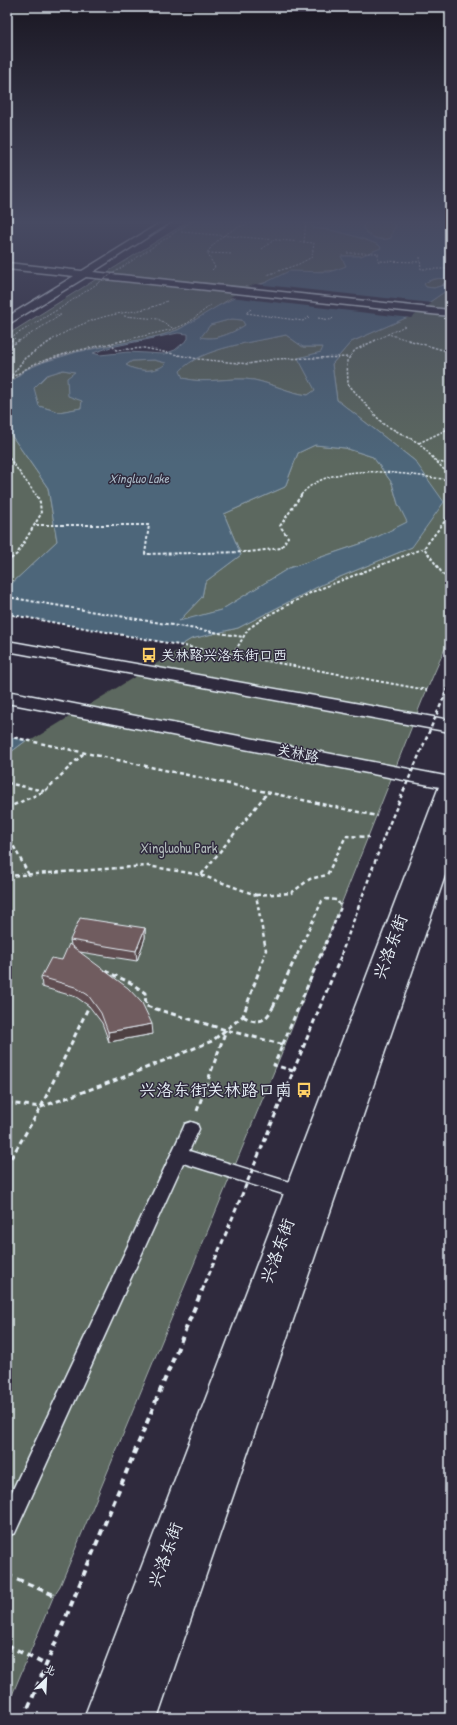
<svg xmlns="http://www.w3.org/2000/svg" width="457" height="1725" font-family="'Patrick Hand','LXGW WenKai TC',sans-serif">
  <rect width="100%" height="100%" fill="#2f2a3d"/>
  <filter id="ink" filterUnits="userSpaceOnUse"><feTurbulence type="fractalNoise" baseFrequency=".025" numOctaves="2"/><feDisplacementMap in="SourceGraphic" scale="8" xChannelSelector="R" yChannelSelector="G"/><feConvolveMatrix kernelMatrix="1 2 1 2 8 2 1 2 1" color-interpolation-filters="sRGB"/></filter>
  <g filter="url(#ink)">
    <!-- green -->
    <g fill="#5b685e" stroke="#a2acab">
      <path d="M189,221H310L313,228C337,230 357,236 379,245L382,248L361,256H342L346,266C335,273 325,270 314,272C296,276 277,279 260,284C230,294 206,318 177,330C136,347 39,347 11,382C8,385 8,392 7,396V335Z"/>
      <path d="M372,221H387L396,225L392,238C381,242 367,237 363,227L364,224Z"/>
      <polygon points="439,278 450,279 450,283 434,288 425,287 423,284 427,281"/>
      <polygon points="450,288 450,637 422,701 285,1045 60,1586 54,1595 7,1707 7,755 27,740 191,639 238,628 323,584 412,547 415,461 337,400 332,364 351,342 408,317"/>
      <path d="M232,319L242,320L245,325C233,333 215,341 200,337L210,325Z"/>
      <path d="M286,335L303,347H323L315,391L308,395C290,393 273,384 254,380C230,376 206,385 183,378L179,371C202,347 255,342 286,335Z"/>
      <path d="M154,360L167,363C157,373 137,372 126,365L132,361Z"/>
      <polygon points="63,370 75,372 82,401 81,408 59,412 39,406 33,388 47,375"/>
      <polygon points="7,429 48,488 57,541 7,588"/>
      <polygon points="315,445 345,448 373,457 392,483 398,504 408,522 369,541 289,568 221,610 178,622 202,597 205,582 241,555 224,514 285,487 298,453"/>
    </g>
    <!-- water -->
    <path fill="#4e667a" stroke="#8c9eac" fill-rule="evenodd" d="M310,221H372L364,224L363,227C367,238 381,242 391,238L393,230L396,226L387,221H450V279C441,278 430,278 424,284L426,287L434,288L450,283V288L408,317L351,342L332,364L337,400L415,461L444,502L412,547L323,584L238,628L191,639L27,740L7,755V588L57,541L48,488L7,429V396L10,383L25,370L44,362L77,352L159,336L178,330L218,306L289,271L330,272L346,266L341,256H361L381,248L379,245C357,236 337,230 313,228ZM232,319L242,320L245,325C233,333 215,341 201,337L210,325ZM178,333L188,334V339L175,350L164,354L128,352L100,355L93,353L111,347ZM286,335L303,347H323L321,352L298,358L315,390L308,395C290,393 273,384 254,380C230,376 206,385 183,378L180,371C202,347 255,342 286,335ZM154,360L166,363C158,373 137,372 126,365L132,361ZM63,370L75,372L67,378L68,396L82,401L81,408L59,412L39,406L34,388L47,375ZM315,445L345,448L373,457L392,483L398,504L407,522L369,541L289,568L221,610L179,621L202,597L205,582L241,555L224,514L285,487L298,453Z"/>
    <!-- pier -->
    <g fill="#2f2a3d">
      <polygon points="255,284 432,303 411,318 230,297"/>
      <polygon points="7,614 185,646 30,741 7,736"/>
    </g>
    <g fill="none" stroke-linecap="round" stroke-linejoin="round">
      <defs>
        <polygon id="service" points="191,1122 197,1124 199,1129 189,1151 299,1185 305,1187 308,1192 305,1197 299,1199 183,1163 15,1533 7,1536 7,1502 183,1129 185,1124"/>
        <g id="tertiary">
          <polygon points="163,221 173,221 93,272 450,310 450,316 86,277 7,325 7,317 74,276 7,269 7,263 82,271"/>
          <polygon points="450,778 450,812 446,824 450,823 450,861 157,1718 84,1718 440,784 443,780"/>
        </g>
        <g id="primary">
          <polygon points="7,641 450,720 450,732 7,651"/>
          <polygon points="7,691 450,777 450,789 7,703"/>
        </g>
      </defs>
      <!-- service casing -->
      <use href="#service" stroke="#e8f1f8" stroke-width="3"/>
      <!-- tertiary casing -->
      <use href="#tertiary" stroke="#e8f1f8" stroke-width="3"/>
      <!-- primary casing -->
      <use href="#primary" stroke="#e8f1f8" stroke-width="3"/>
      <!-- path-far5 -->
      <g stroke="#e8f1f8" stroke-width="1" stroke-dasharray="2 1.5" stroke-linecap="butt">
        <polyline points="306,223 320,223 320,221"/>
        <polyline points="181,232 314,243 312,257 299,264 267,275"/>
        <polyline points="304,242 306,221"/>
        <polyline points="262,249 274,240"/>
        <polyline points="208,253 232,254"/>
        <polyline points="347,253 378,253 378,261 421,262"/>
        <polyline points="420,257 421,269 450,269"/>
        <polyline points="450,261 450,267"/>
        <path d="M212,270L215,267L207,253C219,235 236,227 256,221"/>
        <polyline points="450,279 442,285 450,289"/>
        <polyline points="251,309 246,313 303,321 309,317"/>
        <polyline points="124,316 158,319 174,329"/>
        <polyline points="318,318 331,320 334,317"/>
        <polyline points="405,326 388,334 411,341"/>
        <polyline points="11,341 15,338"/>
        <polyline points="19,341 61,315 54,315"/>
        <path d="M50,341C68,330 87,321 107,316C128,311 148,311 167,301"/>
        <polyline points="121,341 174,329 188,323 211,305"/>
        <polyline points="374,341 388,334"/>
      </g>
      <!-- path-far4 -->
      <g stroke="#e8f1f8" stroke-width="1.5" stroke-dasharray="2.5 1.5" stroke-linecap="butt">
        <polyline points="376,340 355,350 347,361 348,384 383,424 419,443 450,476"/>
        <polyline points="408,340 450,352"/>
        <polyline points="7,343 12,340"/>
        <polyline points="110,343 116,350 144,348 198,359 248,364 275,359 350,357"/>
        <polyline points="7,348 20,340"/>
        <polyline points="11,378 34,364 71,352 126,340"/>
        <polyline points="7,382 25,358 52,340"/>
        <polyline points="419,443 450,428"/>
        <polyline points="7,455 36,495"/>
        <polyline points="437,462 450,464"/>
        <path d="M301,495C331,458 408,475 450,480"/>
      </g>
      <!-- path-far3 -->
      <g stroke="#e8f1f8" stroke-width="2" stroke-dasharray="3 2" stroke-linecap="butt">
        <polyline points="450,503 449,516 424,548 450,584"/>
        <polyline points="36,525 149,525 145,554 249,552 281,548 288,537 280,526 302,494"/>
        <polyline points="7,562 17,554 41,514 40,502 36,494"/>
        <polyline points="7,597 243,637"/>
        <polyline points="7,614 427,690"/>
        <polyline points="233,655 248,629 265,617 312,592 424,548"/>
      </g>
      <!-- path-far2 -->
      <g stroke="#e8f1f8" stroke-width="2.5" stroke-dasharray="4 3" stroke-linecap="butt">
        <polyline points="7,736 377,816"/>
        <polyline points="7,783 44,791"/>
        <polyline points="7,808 45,791 84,753"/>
        <polyline points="7,834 29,875"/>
        <polyline points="201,875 256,895 266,950 264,955"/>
        <polyline points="7,876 148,866 201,875 268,792"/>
        <polyline points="256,895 291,893 310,879 327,875 346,836 369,837"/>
      </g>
      <!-- path-far1 -->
      <g stroke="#e8f1f8" stroke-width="3" stroke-dasharray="5 3.5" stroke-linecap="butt">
        <polyline points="105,971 131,983 145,993 146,1006 226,1030 285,1045"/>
        <path d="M243,1016C257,1025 266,1022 273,1007"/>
        <polyline points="7,1103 41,1107 119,1079 212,1041 243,1016 265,954"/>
        <polyline points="197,1111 226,1030"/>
        <polyline points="7,1165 41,1107 89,1006"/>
      </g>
      <!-- path -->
      <g stroke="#e8f1f8" stroke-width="4" stroke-dasharray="6 5" stroke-linecap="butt">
        <polyline points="7,1575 54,1595"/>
        <polyline points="7,1645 46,1665"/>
      </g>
      <!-- service -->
      <use href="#service" fill="#2f2a3d" fill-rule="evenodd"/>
      <!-- tertiary -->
      <use href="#tertiary" fill="#2f2a3d" fill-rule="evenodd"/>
      <!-- primary -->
      <use href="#primary" fill="#2f2a3d" fill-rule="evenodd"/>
      <!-- path-bridge-far4 -->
      <polyline stroke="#e8f1f8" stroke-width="1" stroke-dasharray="2 1.5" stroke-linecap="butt" points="7,340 62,307 192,221"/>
      <!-- path-bridge-far3 -->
      <polyline stroke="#e8f1f8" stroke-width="2" stroke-dasharray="3 2" stroke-linecap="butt" points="444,696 450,682"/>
      <!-- path-bridge-far2 -->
      <g stroke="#e8f1f8" stroke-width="2.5" stroke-dasharray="4 3" stroke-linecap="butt">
        <polyline points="297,955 322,901 327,899 337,900 341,907 321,955"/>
        <polyline points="341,955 385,834 445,695"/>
      </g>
      <!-- path-bridge-far1 -->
      <g stroke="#e8f1f8" stroke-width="3" stroke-dasharray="5 3.5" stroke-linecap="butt">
        <polyline points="273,1007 297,954"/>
        <polyline points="293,1071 274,1065 321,954"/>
        <polyline points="202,1291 342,954"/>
      </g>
      <!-- path-bridge -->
      <polyline stroke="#e8f1f8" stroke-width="4" stroke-dasharray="6 5" stroke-linecap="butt" points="24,1718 202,1290"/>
    </g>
    <!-- wall -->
    <polygon fill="#604e51" stroke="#e8f1f8" points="145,928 145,938 137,961 80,952 153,1034 109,1042 102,1023 89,1006 76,997 42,987 41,977 62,960 71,945 70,940"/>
    <!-- shaded-wall -->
    <g fill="#4e4042" stroke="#e8f1f8">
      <polygon points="145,928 145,938 137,961 136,951"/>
      <polygon points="152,1024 153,1034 109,1042 108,1032"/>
    </g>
    <!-- building -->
    <g fill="#705b5e" stroke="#e8f1f8">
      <polygon points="80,918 145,928 136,951 70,940"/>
      <polygon points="69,944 128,988 142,1003 152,1024 108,1032 101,1013 88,995 75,987 41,977 51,958 62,960"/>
    </g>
  </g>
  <!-- sky -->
  <linearGradient id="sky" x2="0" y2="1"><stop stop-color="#1a1722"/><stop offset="0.48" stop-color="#474a62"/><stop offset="1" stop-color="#474a62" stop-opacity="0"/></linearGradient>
  <rect width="457" height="462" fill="url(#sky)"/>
  <!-- icons -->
  <defs>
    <symbol id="bus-bare" viewBox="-9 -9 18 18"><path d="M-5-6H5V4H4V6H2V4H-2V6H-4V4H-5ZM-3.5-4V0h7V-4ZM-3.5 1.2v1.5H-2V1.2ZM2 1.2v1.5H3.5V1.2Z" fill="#ffd166" stroke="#2f2a3d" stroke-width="2.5" paint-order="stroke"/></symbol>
  </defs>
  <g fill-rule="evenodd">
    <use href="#bus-bare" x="138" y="644" width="22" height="22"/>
    <use href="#bus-bare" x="293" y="1079" width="22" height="22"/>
  </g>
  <g text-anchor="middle" stroke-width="3" stroke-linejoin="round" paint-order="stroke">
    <!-- far-water labels -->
    <g font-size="13" font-style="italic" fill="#aab9c6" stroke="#2f2a3d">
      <text x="139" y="483">Xingluo Lake</text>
    </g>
    <!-- poi labels -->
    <g font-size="14" fill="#e8f1f8" stroke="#2f2a3d" text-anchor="start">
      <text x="161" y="660">关林路兴洛东街口西</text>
    </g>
    <!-- street labels -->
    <g font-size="14" fill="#e8f1f8" stroke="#2f2a3d">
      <text transform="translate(298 753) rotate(11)" y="5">关林路</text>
    </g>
    <!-- park labels -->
    <g font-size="14" fill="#b0baba" stroke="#2f2a3d">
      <text x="179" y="853">Xingluohu Park</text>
    </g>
    <!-- near-street labels -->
    <g font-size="17" fill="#e8f1f8" stroke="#2f2a3d">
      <text transform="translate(390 947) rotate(-70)" y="6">兴洛东街</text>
      <text transform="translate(277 1251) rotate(-70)" y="6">兴洛东街</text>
      <text transform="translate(165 1555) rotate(-70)" y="6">兴洛东街</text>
    </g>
    <!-- near-poi labels -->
    <g font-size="17" fill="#e8f1f8" stroke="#2f2a3d" text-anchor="end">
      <text x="292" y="1096">兴洛东街关林路口南</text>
    </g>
  </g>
  <!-- margin -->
  <rect width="457" height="1725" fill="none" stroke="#2f2a3d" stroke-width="24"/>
  <rect x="12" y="12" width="433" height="1701" fill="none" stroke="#e8f1f8" stroke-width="1.5" filter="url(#ink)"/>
  <!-- north arrow -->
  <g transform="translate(46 1679) rotate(24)" stroke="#2f2a3d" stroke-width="3" paint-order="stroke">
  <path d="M0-3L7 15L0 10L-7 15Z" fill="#e8f1f8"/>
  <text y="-6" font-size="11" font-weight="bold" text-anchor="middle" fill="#e8f1f8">北</text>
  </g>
</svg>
